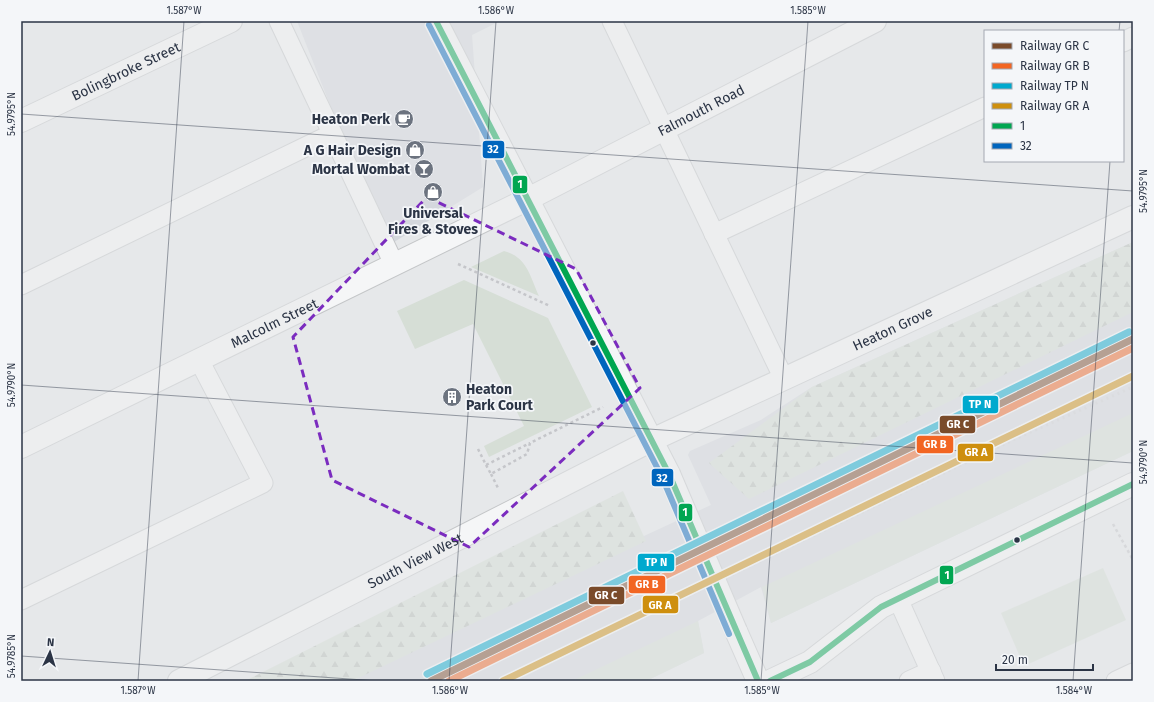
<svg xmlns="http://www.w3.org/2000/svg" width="1154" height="702" font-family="'Fira Sans',sans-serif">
  <defs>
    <pattern id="forest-firs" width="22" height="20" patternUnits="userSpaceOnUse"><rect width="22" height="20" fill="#d6ded6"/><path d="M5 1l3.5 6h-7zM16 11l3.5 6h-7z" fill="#b8bfb9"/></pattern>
  </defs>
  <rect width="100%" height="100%" fill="#e6e8ea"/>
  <!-- built -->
  <g fill="#d4d7dd">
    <polygon points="297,21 500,21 472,35 483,187 386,247"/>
    <polygon points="1133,242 1133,451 771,623 761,587 698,621 704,653 646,681 331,681 711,505 688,455 690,451 761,420 812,387"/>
  </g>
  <!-- grass -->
  <g fill="#d6ded6">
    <path d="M504,251C527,257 530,276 539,296L471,267Z"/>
    <polygon points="464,280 548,318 592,407 489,457 484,446 524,426 473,324 415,349 397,311"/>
    <polygon points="1133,413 1133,451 771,623 762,587"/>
    <polygon points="1103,568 1126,620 1024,666 1001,613"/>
    <polygon points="698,621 704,653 646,681 572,681"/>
  </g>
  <!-- forest -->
  <g fill="url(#forest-firs)">
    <polygon points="1133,242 1133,312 749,499 709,463 812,387"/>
    <polygon points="623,491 646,541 352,681 245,681"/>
  </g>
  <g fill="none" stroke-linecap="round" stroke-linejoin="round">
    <defs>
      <g id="service">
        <polyline points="279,21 394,264"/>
        <polyline points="612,21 784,379"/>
        <polyline points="1123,42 1133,37"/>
        <polyline points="714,234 985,107"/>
        <polyline points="21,285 332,134"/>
        <polyline points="898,599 935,681"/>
        <polyline points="21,600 263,483 199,360"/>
        <polyline points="909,681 931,671"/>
        <polyline points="1116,681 1133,673"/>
      </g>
      <g id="minor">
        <polyline points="436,21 669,474"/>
        <path id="s1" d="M21,121L231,21"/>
        <path id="s2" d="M21,447L528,199L875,21"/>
        <polyline points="736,631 758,681"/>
        <path id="s3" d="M179,681L652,440L1133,217"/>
        <polyline points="770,681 810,662 881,607 1133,484"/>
      </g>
    </defs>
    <!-- service casing -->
    <use href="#service" stroke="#c4c6c8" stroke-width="21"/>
    <!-- minor casing -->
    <use href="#minor" stroke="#c4c6c8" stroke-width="24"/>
    <!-- path -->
    <g stroke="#c5c6ca" stroke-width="2.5" stroke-dasharray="3 3" stroke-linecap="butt">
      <polyline points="458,264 550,306"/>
      <polyline points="478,449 486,465 530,443"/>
      <polyline points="486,465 491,474 527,454 530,443 603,407"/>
      <polyline points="491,474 498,488"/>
      <polyline points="1113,524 1133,560"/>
    </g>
    <!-- service -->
    <use href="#service" stroke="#f5f6f7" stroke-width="19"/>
    <!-- minor -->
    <use href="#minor" stroke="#f5f6f7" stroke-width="22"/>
    <!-- rail -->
    <polyline stroke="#cecfd2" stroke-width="3" stroke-dasharray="2 4" stroke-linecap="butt" points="510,681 1017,438 1133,387"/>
    <defs>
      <polyline id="minor-bridge" points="669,474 736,631"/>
    </defs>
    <!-- minor-bridge casing -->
    <use href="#minor-bridge" stroke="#c4c6c8" stroke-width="24" stroke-linecap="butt"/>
    <!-- minor-bridge -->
    <use href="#minor-bridge" stroke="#f5f6f7" stroke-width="22"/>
    <defs>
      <g id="bus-1">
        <polyline points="436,21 669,474 758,681"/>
        <polyline points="770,681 810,662 881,607 1133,484"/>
      </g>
      <polyline id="bus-2" points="429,25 662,477 729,634"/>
    </defs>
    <!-- bus-1 casing -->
    <use href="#bus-1" stroke="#f4f6f9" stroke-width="9"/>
    <!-- bus-2 casing -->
    <use href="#bus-2" stroke="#f4f6f9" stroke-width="9"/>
    <!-- bus-1 -->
    <use href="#bus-1" stroke="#00a651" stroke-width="6"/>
    <!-- bus-2 -->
    <use href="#bus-2" stroke="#0065bd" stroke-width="6"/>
    <defs>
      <polyline id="rail-1" points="431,681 1133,339"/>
      <polyline id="rail-2" points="449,681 1133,348"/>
      <polyline id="rail-3" points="427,674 1129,332"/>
      <polyline id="rail-4" points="503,681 1133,376"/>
    </defs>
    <!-- rail-1 casing -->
    <use href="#rail-1" stroke="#f4f6f9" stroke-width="10"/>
    <!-- rail-2 casing -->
    <use href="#rail-2" stroke="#f4f6f9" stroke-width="10"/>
    <!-- rail-3 casing -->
    <use href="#rail-3" stroke="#f4f6f9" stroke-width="10"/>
    <!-- rail-4 casing -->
    <use href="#rail-4" stroke="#f4f6f9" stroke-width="10"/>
    <!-- rail-1 -->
    <use href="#rail-1" stroke="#7a4b2a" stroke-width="7"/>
    <!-- rail-2 -->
    <use href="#rail-2" stroke="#f26522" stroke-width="7"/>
    <!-- rail-3 -->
    <use href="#rail-3" stroke="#00a9ce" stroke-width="7"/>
    <!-- rail-4 -->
    <use href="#rail-4" stroke="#ce8f0e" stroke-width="7"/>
  </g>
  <!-- marked area -->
  <path d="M0 0H1154V702H0ZM427,197L576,269L640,388L469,547L332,480L293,337Z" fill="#e6e8ea" fill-opacity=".55" fill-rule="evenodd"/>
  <path fill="none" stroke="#7b2cbf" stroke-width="3" stroke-dasharray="8 5" stroke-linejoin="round" d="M427,197L576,269L640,388L469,547L332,480L293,337Z"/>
  <!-- ticks -->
  <path fill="none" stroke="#2b3445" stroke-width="1" stroke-opacity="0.45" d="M1119,31L1120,21M21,114L1133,191M21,385L1133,463M21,656L378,681M138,681L184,21M449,681L496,21M761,681L808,21M1073,681L1110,161"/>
  <!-- icons -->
  <defs>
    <symbol id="cafe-disc" viewBox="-11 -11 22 22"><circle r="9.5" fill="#6c737f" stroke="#f4f6f9"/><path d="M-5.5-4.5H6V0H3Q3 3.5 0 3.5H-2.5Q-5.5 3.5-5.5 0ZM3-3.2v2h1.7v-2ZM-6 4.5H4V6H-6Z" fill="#fff"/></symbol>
    <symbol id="shop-disc" viewBox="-11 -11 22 22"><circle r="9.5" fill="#6c737f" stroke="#f4f6f9"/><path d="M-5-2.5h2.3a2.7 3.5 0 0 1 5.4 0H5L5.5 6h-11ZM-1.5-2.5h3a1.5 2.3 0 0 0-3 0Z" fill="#fff"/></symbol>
    <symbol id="bar-disc" viewBox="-11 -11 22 22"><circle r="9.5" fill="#6c737f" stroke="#f4f6f9"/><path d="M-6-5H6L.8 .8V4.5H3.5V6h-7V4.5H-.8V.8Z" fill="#fff"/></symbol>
    <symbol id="building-disc" viewBox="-11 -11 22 22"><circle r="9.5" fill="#6c737f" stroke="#f4f6f9"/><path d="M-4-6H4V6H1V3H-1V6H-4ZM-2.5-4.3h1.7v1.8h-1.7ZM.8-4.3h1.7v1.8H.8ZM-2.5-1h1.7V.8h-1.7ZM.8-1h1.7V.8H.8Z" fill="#fff"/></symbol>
  </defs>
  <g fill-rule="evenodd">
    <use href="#cafe-disc" x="393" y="108" width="22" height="22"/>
    <use href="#shop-disc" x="404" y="139" width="22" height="22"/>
    <use href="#bar-disc" x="413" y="158" width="22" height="22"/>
    <use href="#shop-disc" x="422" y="181" width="22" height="22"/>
    <use href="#building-disc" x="441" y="386" width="22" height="22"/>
  </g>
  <!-- markers -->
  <g fill="#2b3445" stroke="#f4f6f9" stroke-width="1.5">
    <circle cx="593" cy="343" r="3.5"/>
    <circle cx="1017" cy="540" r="3.5"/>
  </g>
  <g text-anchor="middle" stroke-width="3.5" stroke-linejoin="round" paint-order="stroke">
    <!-- street labels -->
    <g font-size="14" fill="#2b3445" stroke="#f4f6f9">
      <text dy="5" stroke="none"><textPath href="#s1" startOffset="116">Bolingbroke Street</textPath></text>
      <text dy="5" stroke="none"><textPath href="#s2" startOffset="759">Falmouth Road</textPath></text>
      <text dy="5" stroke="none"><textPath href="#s2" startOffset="282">Malcolm Street</textPath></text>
      <text dy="5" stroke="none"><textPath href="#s3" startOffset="796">Heaton Grove</textPath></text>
      <text dy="5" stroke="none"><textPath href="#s3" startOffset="265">South View West</textPath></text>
    </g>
    <!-- poi labels -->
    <g font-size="14" font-weight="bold" fill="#2b3445" stroke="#f4f6f9" text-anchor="end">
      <text x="390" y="124">Heaton Perk</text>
      <text x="401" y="155">A G Hair Design</text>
      <text x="410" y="174">Mortal Wombat</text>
      <text x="433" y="218" text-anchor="middle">Universal<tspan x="433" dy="16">Fires &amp; Stoves</tspan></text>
      <text x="466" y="394" text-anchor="start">Heaton<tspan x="466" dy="16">Park Court</tspan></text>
    </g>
  </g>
  <g stroke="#f4f6f9" stroke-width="1.5">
    <rect x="482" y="140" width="23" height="19" rx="4" fill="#0065bd"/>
    <rect x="512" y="175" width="16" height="19" rx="4" fill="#00a651"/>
    <rect x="962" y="395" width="37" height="19" rx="4" fill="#00a9ce"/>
    <rect x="939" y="415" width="37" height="19" rx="4" fill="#7a4b2a"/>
    <rect x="916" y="435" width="38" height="19" rx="4" fill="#f26522"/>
    <rect x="957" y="443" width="37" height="19" rx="4" fill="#ce8f0e"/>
    <rect x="651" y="468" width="23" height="19" rx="4" fill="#0065bd"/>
    <rect x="678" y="503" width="15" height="19" rx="4" fill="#00a651"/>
    <rect x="637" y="553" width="38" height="19" rx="4" fill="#00a9ce"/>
    <rect x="939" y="565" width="15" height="20" rx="4" fill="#00a651"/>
    <rect x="628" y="575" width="38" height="19" rx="4" fill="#f26522"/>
    <rect x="588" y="586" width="37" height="19" rx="4" fill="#7a4b2a"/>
    <rect x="642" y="595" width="37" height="19" rx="4" fill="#ce8f0e"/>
  </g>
  <g font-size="11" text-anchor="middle" font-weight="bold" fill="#fff">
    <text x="493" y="153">32</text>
    <text x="520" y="188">1</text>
    <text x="980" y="408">TP N</text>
    <text x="958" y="428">GR C</text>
    <text x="935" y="448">GR B</text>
    <text x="976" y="456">GR A</text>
    <text x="662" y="482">32</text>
    <text x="685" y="516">1</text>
    <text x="656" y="566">TP N</text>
    <text x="947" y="579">1</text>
    <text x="647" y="588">GR B</text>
    <text x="606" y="599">GR C</text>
    <text x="660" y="609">GR A</text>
  </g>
  <!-- border -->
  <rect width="1154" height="702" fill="none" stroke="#f4f6f9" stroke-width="44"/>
  <!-- legend -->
  <rect x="984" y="30" width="140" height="132" fill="#f4f6f9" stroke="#a4a8b1"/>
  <rect x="992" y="43" width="20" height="6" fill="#7a4b2a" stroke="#a4a8b1"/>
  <text x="1020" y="50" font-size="12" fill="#2b3445">Railway GR C</text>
  <rect x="992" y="63" width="20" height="6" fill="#f26522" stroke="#a4a8b1"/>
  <text x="1020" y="70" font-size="12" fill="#2b3445">Railway GR B</text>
  <rect x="992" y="83" width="20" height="6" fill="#00a9ce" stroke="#a4a8b1"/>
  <text x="1020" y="90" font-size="12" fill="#2b3445">Railway TP N</text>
  <rect x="992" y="103" width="20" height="6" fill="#ce8f0e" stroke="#a4a8b1"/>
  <text x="1020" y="110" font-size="12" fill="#2b3445">Railway GR A</text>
  <rect x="992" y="123" width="20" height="6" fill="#00a651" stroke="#a4a8b1"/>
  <text x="1020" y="130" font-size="12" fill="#2b3445">1</text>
  <rect x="992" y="143" width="20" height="6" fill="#0065bd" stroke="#a4a8b1"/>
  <text x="1020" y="150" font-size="12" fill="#2b3445">32</text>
  <!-- north arrow -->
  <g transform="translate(50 652) rotate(4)" stroke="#f4f6f9" stroke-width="3" paint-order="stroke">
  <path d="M0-3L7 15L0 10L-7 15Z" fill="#2b3445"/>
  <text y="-6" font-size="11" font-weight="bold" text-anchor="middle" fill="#2b3445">N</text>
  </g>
  <!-- scale -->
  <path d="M996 664v6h97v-6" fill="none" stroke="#2b3445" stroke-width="2"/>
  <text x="1002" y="664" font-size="12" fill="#2b3445" stroke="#f4f6f9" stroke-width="3" paint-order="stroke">20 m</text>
  <rect x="22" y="22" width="1110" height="658" fill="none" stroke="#2b3445" stroke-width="1.5"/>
  <g font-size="10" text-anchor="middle" fill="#2b3445">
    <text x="184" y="14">1.587°W</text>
    <text x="496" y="14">1.586°W</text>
    <text x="808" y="14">1.585°W</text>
    <text transform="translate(11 114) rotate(-90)" y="4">54.9795°N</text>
    <text transform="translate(1143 191) rotate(-90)" y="4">54.9795°N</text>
    <text transform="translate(11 385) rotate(-90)" y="4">54.9790°N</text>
    <text transform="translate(1143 462) rotate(-90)" y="4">54.9790°N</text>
    <text transform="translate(11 656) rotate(-90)" y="4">54.9785°N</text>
    <text x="138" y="694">1.587°W</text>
    <text x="450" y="694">1.586°W</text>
    <text x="762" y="694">1.585°W</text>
    <text x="1074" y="694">1.584°W</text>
  </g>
</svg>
